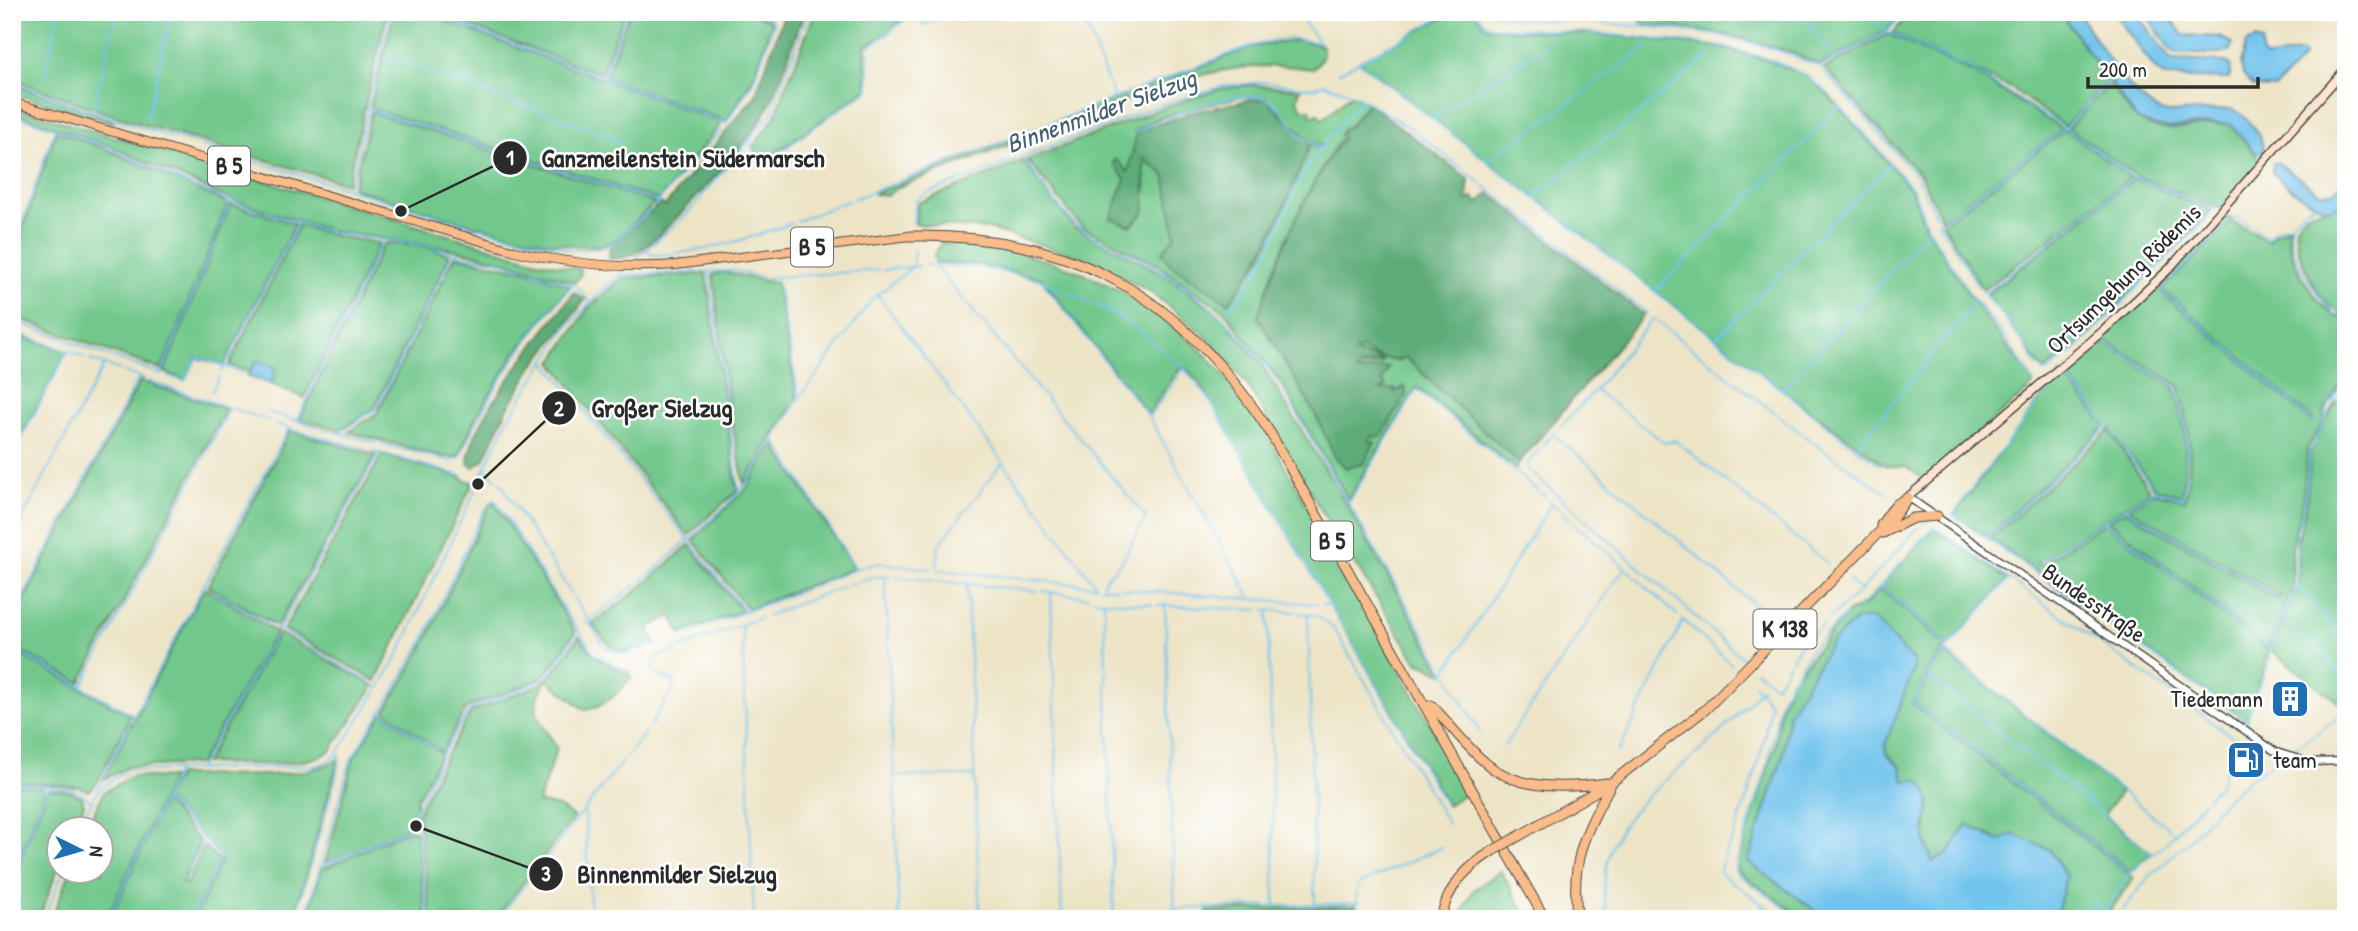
<svg xmlns="http://www.w3.org/2000/svg" width="2358" height="931" viewBox="0 0 2358 931" font-family="'Patrick Hand',sans-serif">
	<style>
		.green { fill: #72c88c; stroke: #4e7a5c; stroke-width: 2; fill-rule: evenodd }
		.forest { fill: #5dac78; stroke: #446c52; stroke-width: 2 }
		.water { fill: #70c3ec; stroke: #4e778c; stroke-width: 2 }
		.lines { fill: none; stroke-linecap: round; stroke-linejoin: round }
		.stream { stroke: #70c3ec; stroke-width: 2 }
		.tertiary-casing { stroke: #484742; stroke-width: 9 }
		.secondary-casing { stroke: #484742; stroke-width: 10 }
		.primary-casing { stroke: #484742; stroke-width: 10 }
		.trunk-casing { stroke: #484742; stroke-width: 11 }
		.tertiary { stroke: #fff; stroke-width: 6 }
		.secondary { stroke: #fde4d0; stroke-width: 7 }
		.primary { stroke: #f9bc8a; stroke-width: 8 }
		.trunk { stroke: #f9bc8a; stroke-width: 9 }
		.trunk-bridge-casing { stroke: #484742; stroke-width: 11; stroke-linecap: butt }
		.trunk-bridge { stroke: #f9bc8a; stroke-width: 9 }
		.labels { text-anchor: middle; stroke-width: 5; stroke-linejoin: round; paint-order: stroke }
		.shield { fill: #fff; stroke: #6b6b6b; stroke-width: 2 }
		.shield-label { font-size: 23px; font-weight: bold; fill: #2b2b2b }
		.street-label { font-size: 24px; fill: #2b2b2b; stroke: #fff }
		.poi-label { font-size: 24px; fill: #2b2b2b; stroke: #fff; text-anchor: end }
		.water-label { font-size: 26px; font-style: italic; fill: #43606f; stroke: #fff }
		.leader { fill: none; stroke: #2b2b2b; stroke-width: 2.5 }
		.callout-dot { fill: #2b2b2b; stroke: #fff; stroke-width: 2.5 }
		.mark-label { font-size: 21px; text-anchor: middle; font-weight: bold; fill: #fff }
		.callout-label { font-size: 26px; text-anchor: middle; font-weight: bold; fill: #2b2b2b; stroke: #fff; stroke-width: 5; stroke-linejoin: round; paint-order: stroke }
	</style>
	<rect width="100%" height="100%" fill="#fff"/>
	<filter id="ink" filterUnits="userSpaceOnUse"><feTurbulence type="fractalNoise" baseFrequency=".0143" numOctaves="2"/><feDisplacementMap in="SourceGraphic" scale="14" xChannelSelector="R" yChannelSelector="G"/><feConvolveMatrix kernelMatrix="1 2 1 2 8 2 1 2 1" color-interpolation-filters="sRGB"/></filter>
	<filter id="wash" filterUnits="userSpaceOnUse"><feTurbulence type="fractalNoise" baseFrequency=".00686" numOctaves="4" result="noise"/><feDisplacementMap in="SourceGraphic" scale="28" xChannelSelector="R" yChannelSelector="G"/><feGaussianBlur stdDeviation="1.57" result="paint"/><feColorMatrix in="noise" values="0 0 0 0 0 0 0 0 0 0 0 0 0 0 0 0 0 1.4 0 .05"/><feComposite in="paint" operator="in"/></filter>
	<g filter="url(#wash)">
		<rect width="100%" height="100%" fill="#ede4c6"/>
		<path class="green" d="M12,12H387L347,184L118,117L12,79Z
			M394,12H420L722,123L659,200L373,109L371,106Z
			M431,12H625L601,74Z
			M630,12H747L772,21L754,76L726,121L605,77Z
			M815,12H911L887,34L865,46L867,89L759,164L754,145L774,118Z
			M1454,12H1474L1485,26L1494,29L1594,34L1712,46L1767,60L1806,75L1830,97L1911,189L1927,229L1975,304L2030,376L2033,386L1924,479L1906,467L1886,466L1784,391L1359,61Z
			M1637,12H1903L1885,32L1820,65C1764,38 1706,30 1644,24Z
			M1911,12H2060L2108,80L2065,126L2011,88L1893,33Z
			M1888,34L1974,73L2062,129L1942,220L1921,176L1825,68Z
			M1301,40L1323,46L1322,58L1313,69C1224,55 1154,90 1073,121C1015,143 957,165 899,187L887,195L873,194L1251,47Z
			M2110,83C2118,93 2126,110 2136,118C2166,142 2200,118 2232,125L2262,162L2221,209L2137,176L2068,128Z
			M12,84L104,116L115,123L12,93Z
			M1251,85L1300,89L1297,100L1302,109H1310L1311,116L1318,114L1322,120L1351,94L1368,103C1318,159 1280,246 1258,317L1314,412L1363,464L1370,451V436L1375,435L1395,392L1378,391L1384,375L1368,371L1357,372L1356,368L1381,364L1383,360L1353,352L1362,347L1374,355L1398,362L1406,358L1519,463L1516,469L1417,387L1348,499L1281,382L1224,311L1156,264L1082,227L1027,160L1168,106L1220,89ZM1240,97L1266,98L1308,139L1322,146L1310,145L1271,239L1253,271L1176,235L1165,175L1144,159L1146,190L1111,218L1131,165L1137,136L1134,131L1161,117Z
			M12,107L537,261L580,269L581,274L575,282L496,259L442,247L335,232L232,200L110,146L12,112Z
			M371,112L655,203C642,214 627,233 611,242C573,262 399,202 353,188Z
			M2065,130L2131,177L1983,290L1943,224Z
			M56,131L101,147L228,203L161,370L12,316V261Z
			M1023,161L1074,227L1167,276L1222,317L1260,362L1347,505L1443,673L1417,662L1313,497L1247,384L1204,334L1148,290L1078,256L989,229L915,224L918,203Z
			M2134,179L2212,210L2078,345L2044,371L1987,294Z
			M2346,200V313C2342,312 2338,312 2335,310C2318,300 2285,238 2299,221C2315,202 2331,215 2346,200Z
			M231,204L295,224L224,365L196,358L185,380L164,372Z
			M2225,217L2233,219L2159,290L2312,422L2314,420L2162,289L2233,222L2268,241L2273,234L2289,227C2285,258 2312,298 2336,317H2346V375L2325,410L2322,425L2308,447L2302,505L2292,544L2293,586L2269,647L2108,521L2125,511L2278,599L2281,596L2129,509L2154,492L2185,500C2193,456 2190,429 2179,386L2103,339Z
			M299,225L335,236L379,243L304,398L271,384L276,368L257,361L252,373L229,365Z
			M387,243L428,247L450,255L373,410L340,430L300,419L383,245Z
			M941,243C1056,248 1164,296 1235,389C1271,435 1298,492 1327,543C1375,626 1422,709 1468,792L1447,805L1200,383L1185,368H1180L1148,414L1041,278L981,265L936,263L934,256Z
			M455,256L525,271L570,285L516,352L477,415L458,457H444L349,432L377,413Z
			M724,272L776,283L797,397L744,484L730,412L713,275Z
			M706,274L737,491L688,535L552,362L588,309L622,278Z
			M12,333L67,352L12,454Z
			M2104,343L2175,388C2187,433 2188,451 2182,496L2155,488L2066,372Z
			M2063,374L2106,426L1988,537L1954,515L2052,383Z
			M140,381L226,409L80,683L12,646V622Z
			M2336,401L2346,406V704L2343,706L2272,651L2298,583L2297,543L2306,507L2311,450Z
			M2109,430L2150,491L2037,563L2040,565L2105,523L2268,650C2266,675 2250,696 2247,721L1991,539Z
			M290,431L376,455L277,626L208,586Z
			M774,444L854,568L748,609L693,540L746,489Z
			M382,455L455,475L473,483L376,681L284,629Z
			M494,502L575,631L553,665L538,680L466,708L442,752L385,711L424,645L489,506Z
			M1934,528L2007,580L1949,645L1881,586Z
			M689,545L742,611L681,634L672,616L648,627L656,644C619,657 615,654 592,624L639,589Z
			M207,589L276,632L199,764L129,767L102,780L203,590Z
			M1880,589L1947,646L1924,672L1927,678L1912,703L2134,878L2104,919H2056L2066,876L2050,850L2014,835L1999,841L1967,824L1947,855L1932,862L1925,839L1930,802L1904,781L1901,767L1886,753L1885,745L1789,713L1783,756L1748,862L1827,919H1805L1737,871V863L1775,746L1781,705L1791,681L1848,612L1865,605Z
			M279,633L374,686L331,750C306,770 238,763 205,763Z
			M579,636L595,657L632,676C618,695 607,704 585,710L547,680C526,710 540,720 557,748L538,802L559,807L574,817L495,919H431L418,813L443,761L471,712L539,685L555,671Z
			M12,650L131,716L96,784L89,791L80,787L12,781Z
			M1945,653L2121,791L2104,815L2152,853L2131,871L1914,702L1930,677L1927,673Z
			M382,713L441,753L416,801L415,824L325,864L354,757Z
			M339,758L293,919H195L222,858L165,798L178,775C222,774 304,782 339,758Z
			M132,776L172,778L106,919H51L70,872H102V830L86,829L104,792Z
			M12,785L42,787L45,791L12,873Z
			M48,789L70,791L82,797L84,805L73,829L60,830L59,865L39,919H12V882Z
			M164,801L200,842L182,883L187,884L204,846L219,860L192,919H110Z
			M410,829L416,832L426,919H307L322,869Z
			M1501,871L1528,919H1458L1474,890Z
			M1355,906L1356,919H1209L1208,911Z"/>
		<path class="forest" d="M785,12H805C791,44 784,77 768,108C753,138 667,233 639,251C629,258 621,258 609,259L610,247L661,203L665,206L755,96Z
			M1249,100H1267L1310,145C1287,202 1266,254 1229,303L1170,264L1162,253L1175,235L1165,175L1144,159L1145,211L1131,226L1111,218L1125,179L1113,163L1116,159L1128,172L1137,132L1189,113Z
			M1368,103L1469,179L1467,200L1473,197L1478,203L1489,193L1644,315L1519,463L1406,358C1395,363 1371,357 1362,348L1354,352L1384,361L1360,366L1357,372L1389,367L1382,380L1386,386L1380,390L1395,389V392L1405,387L1406,395L1381,436L1370,437L1369,442H1375L1363,464L1346,468L1336,459L1314,412L1258,317C1276,260 1306,187 1343,139L1340,135L1345,128L1350,127Z
			M574,292L585,300L532,368L506,411L484,460L473,467L468,464C467,423 548,327 574,292Z"/>
		<path class="water" d="M2060,12H2078C2095,39 2137,110 2168,113L2233,109C2246,117 2265,136 2263,153L2254,152L2232,125C2196,117 2174,138 2137,119Z
			M2113,12H2135L2171,60L2226,62L2231,65L2230,77L2226,79L2165,77L2155,69Z
			M2144,12H2166L2183,35L2220,37L2233,43L2231,50L2222,54H2177L2171,51Z
			M2256,39L2262,42L2261,53L2266,58C2280,59 2291,50 2303,53L2304,57L2275,88L2254,87L2243,75L2241,64L2246,43Z
			M2273,163H2278L2320,193L2332,192L2346,181V200L2330,209C2307,203 2289,189 2272,172Z
			M257,361L276,368L271,384L247,376Z
			M1873,618L1913,661L1914,668L1885,745L1886,753L1901,767L1904,781L1919,780C1938,799 1923,817 1925,840C1926,847 1930,855 1932,862L1947,855L1967,824L1999,841L2014,834L2050,850L2066,876L2056,919H1827L1748,862L1783,756L1789,713L1832,642L1856,620Z"/>
		<g class="lines">
			<path class="stream" d="M352,12L380,19
				M424,12L727,123
				M915,12L923,25L952,12
				M1081,12L1114,98
				M1296,12L1319,42
				M1308,12L1311,16
				M1492,12C1507,21 1565,20 1586,22C1668,28 1745,32 1820,67L1887,32L1905,12
				M1635,12L1642,26
				M1800,12L1835,58
				M1870,12L1887,32L1970,69L2065,128L1940,223
				M1477,14L1486,25L1495,27L1575,32
				M1581,32L1705,44
				M1712,45C1757,54 1796,63 1830,95
				M389,57L623,141
				M1358,61L1782,390
				M1821,68L1916,175
				M1338,73L1451,12
				M603,77L627,12
				M44,78L59,12
				M2108,81L2065,128L2133,177L2216,208
				M12,82L119,121L476,227L573,250L603,248L611,245L651,210
				M1324,84L1348,92
				M1362,99L1409,127L1647,313
				M1837,103L1885,156
				M94,109L116,12
				M368,109L659,202
				M12,114L109,147L195,188L264,212L333,233L430,246L468,257L496,260L574,285
				M828,117L869,90L868,48L915,12
				M1432,117L1550,44
				M147,119L171,12
				M725,125L753,82L774,25L770,18L753,12
				M1136,132C1163,118 1235,88 1266,99C1281,105 1291,127 1303,138C1309,143 1316,144 1322,149
				M750,141L760,166L825,120
				M1023,158C1040,180 1056,207 1077,225C1093,240 1127,251 1147,262C1204,295 1241,331 1280,384L1480,732
				M1887,159L1913,189L1926,223
				M1488,161L1646,47
				M1918,178L1936,216
				M350,188L390,12
				M1533,198L1711,54
				M853,199L1250,46L1289,38L1320,43
				M2314,204C2306,210 2294,216 2291,227C2284,252 2319,297 2335,315H2346
				M654,206L721,130
				M797,221L848,201
				M1938,221L1979,288
				M913,222L916,200L928,193L1160,105L1223,86L1263,82L1313,88L1325,83
				M2292,224L2276,229L2268,238L2236,217L2160,289L2313,421
				M1927,227L1971,295
				M1929,230L1782,390L1856,448L1975,301
				M646,249L653,255C702,253 747,240 792,223
				M12,252L55,128
				M631,263L685,216L771,114L809,12
				M926,265L974,266
				M934,265L1146,517L1122,561L1103,582V587
				M981,267L1041,280L1149,417L1251,598
				M883,270L919,266
				M703,272L737,271L761,277
				M709,272L739,492
				M619,275L698,272
				M765,278L878,270
				M777,280L799,399
				M1041,280L1059,289
				M577,287L589,301
				M1655,291L1840,106
				M1982,291L2017,333L2038,367
				M1066,292C1112,308 1148,335 1183,367
				M1985,293L2133,178
				M877,294L1096,586
				M1973,298L2005,337L2034,383
				M1229,310C1269,264 1274,233 1299,182C1314,152 1340,125 1362,99L1353,94
				M12,320L62,338
				M13,332L57,347
				M1716,338L1891,163
				M65,340L163,375
				M2107,344L2176,387C2189,432 2189,451 2183,498L2154,490
				M61,349L84,357
				M90,360L120,370
				M544,360L746,612
				M222,371L298,222
				M2042,371L2047,372L2079,346L2211,214L2212,207
				M124,372L144,379
				M161,374L230,203
				M168,376L185,381L194,360L201,358L244,373
				M2068,377L2109,428
				M148,381L270,421
				M1596,391L1665,443L1675,440L1828,564
				M212,392L219,377
				M2335,399L2341,405L2346,404
				M2341,405L2346,430
				M268,412L317,427
				M1149,417L1184,368L1210,400L1333,610
				M297,420L382,241
				M276,424L293,430
				M1560,427L1595,390L1653,318L1811,441L1886,493
				M322,429L377,443
				M297,431L366,449
				M340,433L377,408L452,254
				M1553,434L1773,620
				M775,440L856,569
				M381,444L451,461L460,457C487,394 527,336 573,284
				M1543,446L1556,430
				M1856,448L1881,465
				M1539,450L1527,464L1528,469L1748,663
				M373,451L463,476
				M12,456L68,351
				M485,468L496,479
				M471,480L477,484
				M500,482L605,647L624,654L659,644
				M1548,500L1619,562
				M1962,501L2062,372
				M1349,502L1417,389L1544,496
				M488,503L494,500L497,502L548,584
				M727,505L749,480L799,399L873,298L912,267L914,250
				M2124,508L2278,597
				M1953,515L2229,709
				M1953,515L1958,507
				M2104,521L2270,649
				M1923,523H1927
				M1934,527L1940,531
				M1945,534L2236,739
				M12,537L104,365
				M1989,538L2108,426
				M1911,551L1934,527
				M2039,562L2154,490L2113,433
				M1621,564L1677,615
				M865,566L881,563L930,569
				M937,566L939,545L1002,463
				M938,570L1096,586
				M885,575L894,780
				M896,577L1037,591
				M1849,580L1861,590
				M967,583L980,919
				M848,585L872,577L890,576
				M2298,585L2346,642
				M1880,586L1948,645
				M811,587L861,567
				M1101,587L1117,589
				M550,588L595,655L631,673
				M1122,589L1317,604
				M1043,591L1088,597
				M213,592L272,625
				M1051,592L1062,919
				M1094,598L1104,601L1114,919
				M1105,601L1152,604
				M1322,604L1328,605
				M1157,605L1258,610
				M1165,605L1175,919
				M1858,607L1870,598L1902,561
				M1264,610L1295,612
				M1268,611L1275,905
				M1299,613L1313,615
				M1335,613L1445,804
				M1308,614L1315,904
				M1315,615L1334,628L1448,824
				M767,616L844,586
				M12,618L139,377
				M1830,618L1861,590L1919,527
				M1682,619L1732,665
				M2283,620L2319,651L2346,679
				M585,623L643,580L725,507
				M742,625L754,919
				M276,627L378,687
				M277,632L379,453
				M682,635L806,589
				M12,648L134,715
				M1945,651L2176,834
				M1792,659L1800,645L1825,623
				M654,661L657,657L760,618
				M1446,671L1552,503
				M1756,671L1776,686L1789,663
				M1929,677L1913,702L2131,873
				M541,680L553,669L579,629
				M1754,684L1770,704C1765,747 1751,787 1737,827C1732,844 1721,856 1720,873L1783,919
				M1939,685L1925,673L2008,580
				M82,686L230,408
				M1943,688L2118,825
				M2232,711L2248,722
				M382,712L436,749
				M133,717L289,428
				M378,717L422,643L485,508
				M2247,724L2251,704L2269,662L2270,649L2297,585L2296,533L2304,507L2310,450L2324,424L2329,405L2346,379
				M650,727L676,683L653,673V665
				M1504,746L1625,567
				M1618,752L1683,621
				M338,753L339,765
				M2287,754L2346,712
				M626,757L645,733
				M440,758L469,710L538,682
				M198,770L274,638
				M1766,771L1781,698L1812,648L1846,615
				M895,776H973
				M1764,777L1735,869L1737,874L1801,919
				M12,783L74,789L90,800
				M894,784L899,919
				M97,789L131,721
				M2207,798L2220,784L2238,736
				M164,799L221,856L193,919
				M585,812L591,919
				M2123,829L2153,854
				M79,830C90,800 100,780 133,771L313,766L324,763L338,753L397,658L507,421L566,328L624,269
				M2166,843L2203,802
				M2145,860L2164,845
				M321,866L409,828
				M12,877L48,786
				M184,882L202,842
				M1357,889L1359,884L1442,847
				M1357,893V902
				M1206,908L1207,919
				M1171,909L1357,903L1358,919
				M44,919L63,872
				M108,919L177,771
				M295,919L338,770
				M305,919L351,759L376,720
				M428,919L415,812L439,761
				M498,919L622,762
				M1142,919L1165,910
				M1607,919C1591,832 1644,799 1702,749C1723,730 1744,709 1762,688
				M1753,919L1762,905
				M2081,919L2089,905L2095,904L2103,910L2108,907L2126,878L2142,862
				M2116,919L2148,878L2190,840L2222,803L2249,779L2283,757"/>
		</g>
	</g>
	<g filter="url(#ink)">
		<g class="lines">
			<defs>
				<path id="tertiary" d="M1908,497L2276,752L2309,762L2346,761"/>
				<path id="secondary" d="M1908,497L2104,330L2169,269L2346,68"/>
				<path id="primary" d="M12,102L515,251C569,264 620,269 675,265L910,236"/>
				<path id="trunk" d="M910,236C1075,233 1183,297 1271,434L1545,919
					M1881,525L1895,505L1907,498
					M1883,533L1913,518L1937,516
					M1431,705C1450,724 1466,747 1487,764C1519,791 1568,788 1607,783
					M1519,836L1612,782L1706,709L1894,517L1908,497
					M1441,919C1447,886 1467,867 1494,850
					M1578,919C1569,862 1585,833 1611,784"/>
			</defs>
			<use href="#tertiary" class="tertiary-casing"/>
			<use href="#secondary" class="secondary-casing"/>
			<use href="#primary" class="primary-casing"/>
			<use href="#trunk" class="trunk-casing"/>
			<use href="#tertiary" class="tertiary"/>
			<use href="#secondary" class="secondary"/>
			<use href="#primary" class="primary"/>
			<use href="#trunk" class="trunk"/>
			<defs>
				<path id="trunk-bridge" d="M1494,850L1519,836"/>
			</defs>
			<use href="#trunk-bridge" class="trunk-bridge-casing"/>
			<use href="#trunk-bridge" class="trunk-bridge"/>
		</g>
	</g>
	<defs>
		<symbol id="building-square" viewBox="-11 -11 22 22"><rect x="-9" y="-9" width="18" height="18" rx="4" fill="#1f6fb2" stroke="#fff"/><path d="M-4-6H4V6H1V3H-1V6H-4ZM-2.5-4.3h1.7v1.8h-1.7ZM.8-4.3h1.7v1.8H.8ZM-2.5-1h1.7V.8h-1.7ZM.8-1h1.7V.8H.8Z" fill="#fff"/></symbol>
		<symbol id="fuel-square" viewBox="-11 -11 22 22"><rect x="-9" y="-9" width="18" height="18" rx="4" fill="#1f6fb2" stroke="#fff"/><path d="M-5.5-6h7V0h2V4h1.3V-2.5L3-4.5l.8-.8L6-3V5H2.5V1h-1V6h-7ZM-4.2-4.7v3.2H.2V-4.7Z" fill="#fff"/></symbol>
	</defs>
	<g fill-rule="evenodd">
		<use href="#building-square" x="2268" y="677" width="44" height="44"/>
		<use href="#fuel-square" x="2224" y="738" width="44" height="44"/>
	</g>
	<g class="labels">
		<g class="shield">
			<rect x="208" y="146.5" width="42" height="39" rx="5"/>
			<rect x="791" y="227.5" width="42" height="39" rx="5"/>
			<rect x="1311" y="521.5" width="42" height="39" rx="5"/>
			<rect x="1753.5" y="609.5" width="63" height="39" rx="5"/>
		</g>
		<g class="shield-label">
			<text x="229" y="174">B 5</text>
			<text x="812" y="255">B 5</text>
			<text x="1332" y="549">B 5</text>
			<text x="1785" y="637">K 138</text>
		</g>
		<g class="street-label">
			<text transform="translate(2124 279) rotate(-44)" y="8">Ortsumgehung Rödemis</text>
			<text transform="translate(2094 603) rotate(35)" y="8">Bundesstraße</text>
		</g>
		<g class="poi-label">
			<text x="2263" y="707">Tiedemann</text>
			<text x="2273" y="768" text-anchor="start">team</text>
		</g>
		<g class="water-label">
			<text transform="translate(1101 111) rotate(-20)" y="9">Binnenmilder Sielzug</text>
		</g>
	</g>
	<path class="leader" d="M401 211L510 158M478 484L559 408M416 826L546 874"/>
	<g class="callout-dot">
		<circle cx="401" cy="211" r="7"/>
		<circle cx="478" cy="484" r="7"/>
		<circle cx="416" cy="826" r="7"/>
		<circle cx="510" cy="158" r="18"/>
		<circle cx="559" cy="408" r="18"/>
		<circle cx="546" cy="874" r="18"/>
	</g>
	<g class="mark-label">
		<text x="510" y="165">1</text>
		<text x="559" y="416">2</text>
		<text x="546" y="881">3</text>
	</g>
	<g class="callout-label">
		<text x="683" y="167">Ganzmeilenstein Südermarsch</text>
		<text x="662" y="417">Großer Sielzug</text>
		<text x="677" y="883">Binnenmilder Sielzug</text>
	</g>
	<rect width="2358" height="931" fill="none" stroke="#fff" stroke-width="42"/>
	<g transform="translate(80 850) rotate(95)"><circle r="33" fill="#ffffff" stroke="#aaaaaa" stroke-width="2"/>
	<path d="M0-5L12 26L0 18L-12 26Z" fill="#1f6fb2"/>
	<text y="-10" font-size="19" font-weight="bold" text-anchor="middle" fill="#2b2b2b">N</text>
	</g>
	<path d="M2088 77v10h170v-10" fill="none" stroke="#2b2b2b" stroke-width="3.5"/>
	<text x="2099" y="77" font-size="21" fill="#2b2b2b" stroke="#ffffff" stroke-width="5" paint-order="stroke">200 m</text>
</svg>
